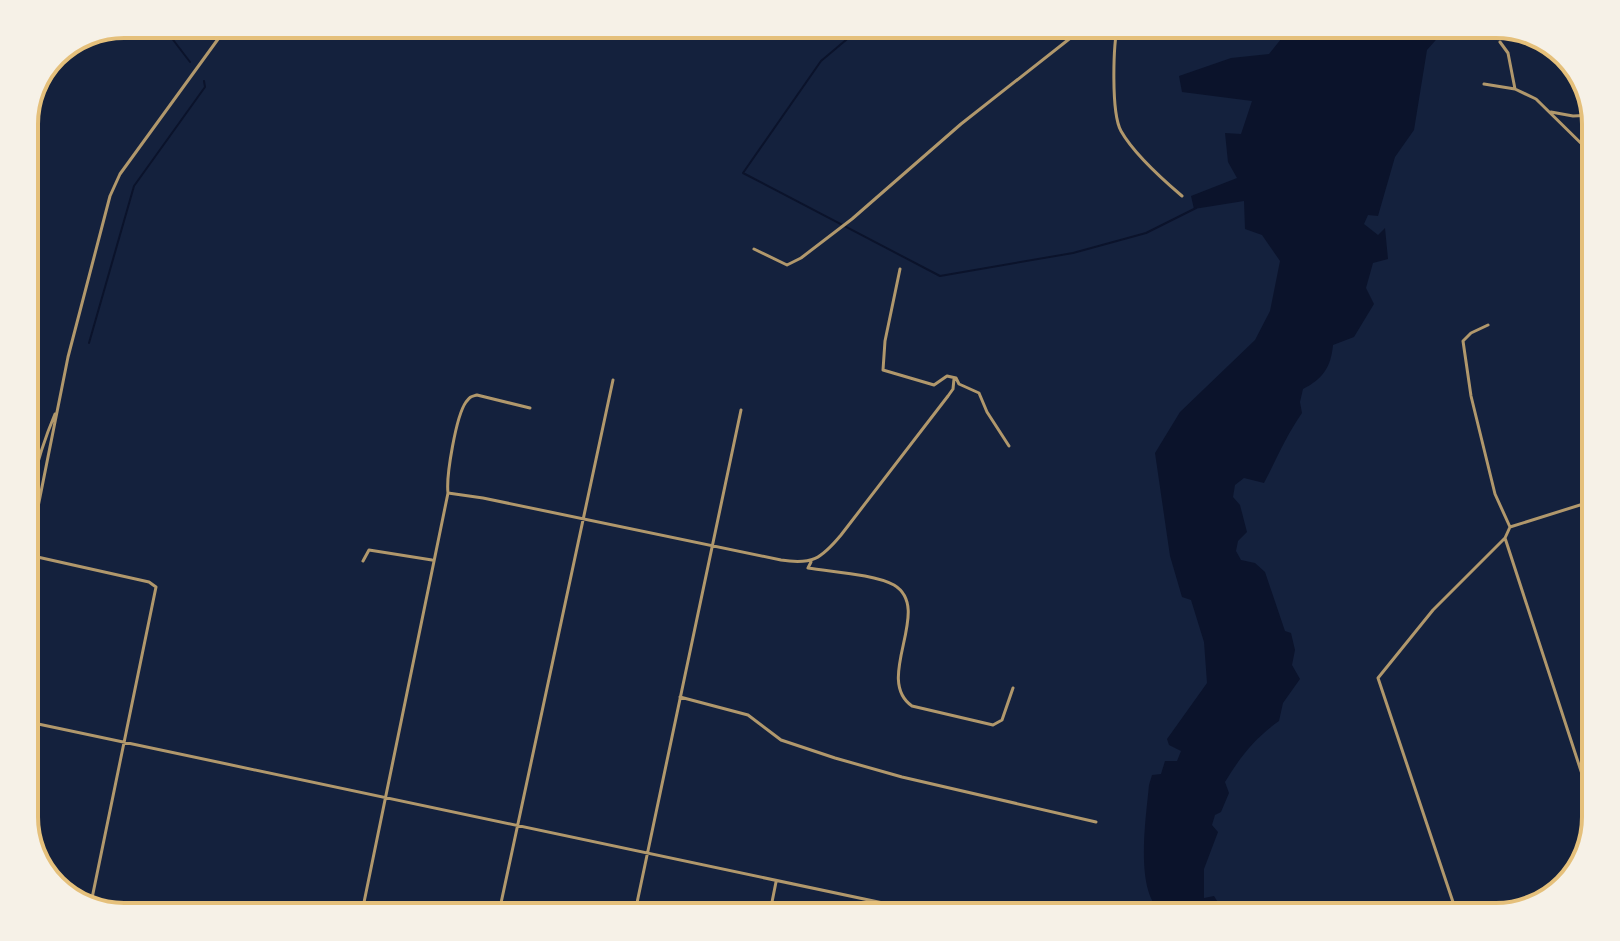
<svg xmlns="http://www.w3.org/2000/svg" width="1620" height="941" viewBox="0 0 1620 941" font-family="'Nunito Sans',sans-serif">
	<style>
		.water { fill: #0b132b }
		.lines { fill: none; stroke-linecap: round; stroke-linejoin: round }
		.stream { stroke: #0b132b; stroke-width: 2 }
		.minor { stroke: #b1986c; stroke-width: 3 }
		.rim { fill: none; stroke: #e5c07b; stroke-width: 4 }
	</style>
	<rect width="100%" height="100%" fill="#14213d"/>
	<path class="water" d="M1293,24H1450L1427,50L1414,130L1395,157L1378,216L1368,215L1364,224L1378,235L1385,228L1388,259L1373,263L1366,288L1374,304L1354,337L1333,345C1331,367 1323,379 1303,389L1300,402L1302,413C1286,436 1277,458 1264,483L1244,478L1235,485L1233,497L1240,505L1247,532L1238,541L1236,551L1241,560L1255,563L1265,572L1285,631L1291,633L1295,650L1292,665L1300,679L1283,703L1279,721C1255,738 1240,757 1225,782L1229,793L1221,812L1215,815L1212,825L1218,832L1204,869V898L1214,896L1227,917H1159V910C1135,887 1146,818 1149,785L1152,775L1161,774L1165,761H1177L1181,751L1169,745L1167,739L1207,683L1204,642L1191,600L1182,597L1170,556L1155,453L1180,412L1255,340L1270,311L1280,261L1262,235L1245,229L1244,201L1194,209L1191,196L1237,178L1228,162L1225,133L1241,134L1252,101L1182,92L1179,76L1231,58L1269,54Z"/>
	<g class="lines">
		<path class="stream" d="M161,24L190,62
			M865,24L821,61L743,173L940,276L1073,253L1146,233L1196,208
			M89,343L134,186L205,87L204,81"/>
		<path class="minor" d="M1118,24C1113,45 1111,113 1121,131C1134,154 1162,179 1182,196
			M1500,42L1508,53L1515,89
			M1484,84L1515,89L1536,99L1596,158
			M1551,112L1573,116L1595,115
			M754,249L787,265L801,258L852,219L961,124L1073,36L1084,32L1162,37L1208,24
			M900,269L885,341L883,370L934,385L947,376L956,378L959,384L979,393L987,412L1009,446
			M1488,325L1471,333L1463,341L1471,396L1495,494L1510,527L1505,538L1596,817
			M448,493C446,476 456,416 466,402C471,396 470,397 477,395L530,408
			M1510,527L1596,500
			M24,554L149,582L156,587L90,908
			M363,561L369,550L432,560
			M811,562L808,568C832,572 874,574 894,585C934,609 873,679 912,706L993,725L1002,720L1013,688
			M26,563C19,520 38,454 55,414
			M24,577L68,357L110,196L120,174L229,24
			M680,697L748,715L781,740L835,758L902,777L1096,822
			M24,721L949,917
			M361,917L448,493L483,498L781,560C812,565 821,559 841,535L948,396L953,389L954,379
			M498,917L613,380
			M634,917L741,410
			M769,917L776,882
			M1458,917L1378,678L1433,610L1505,538"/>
	</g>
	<path d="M0 0H1620V941H0ZM124 38H1496A86 86 0 0 1 1582 124V817A86 86 0 0 1 1496 903H124A86 86 0 0 1 38 817V124A86 86 0 0 1 124 38Z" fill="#f6f1e7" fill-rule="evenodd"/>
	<path class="rim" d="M124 38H1496A86 86 0 0 1 1582 124V817A86 86 0 0 1 1496 903H124A86 86 0 0 1 38 817V124A86 86 0 0 1 124 38Z"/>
</svg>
